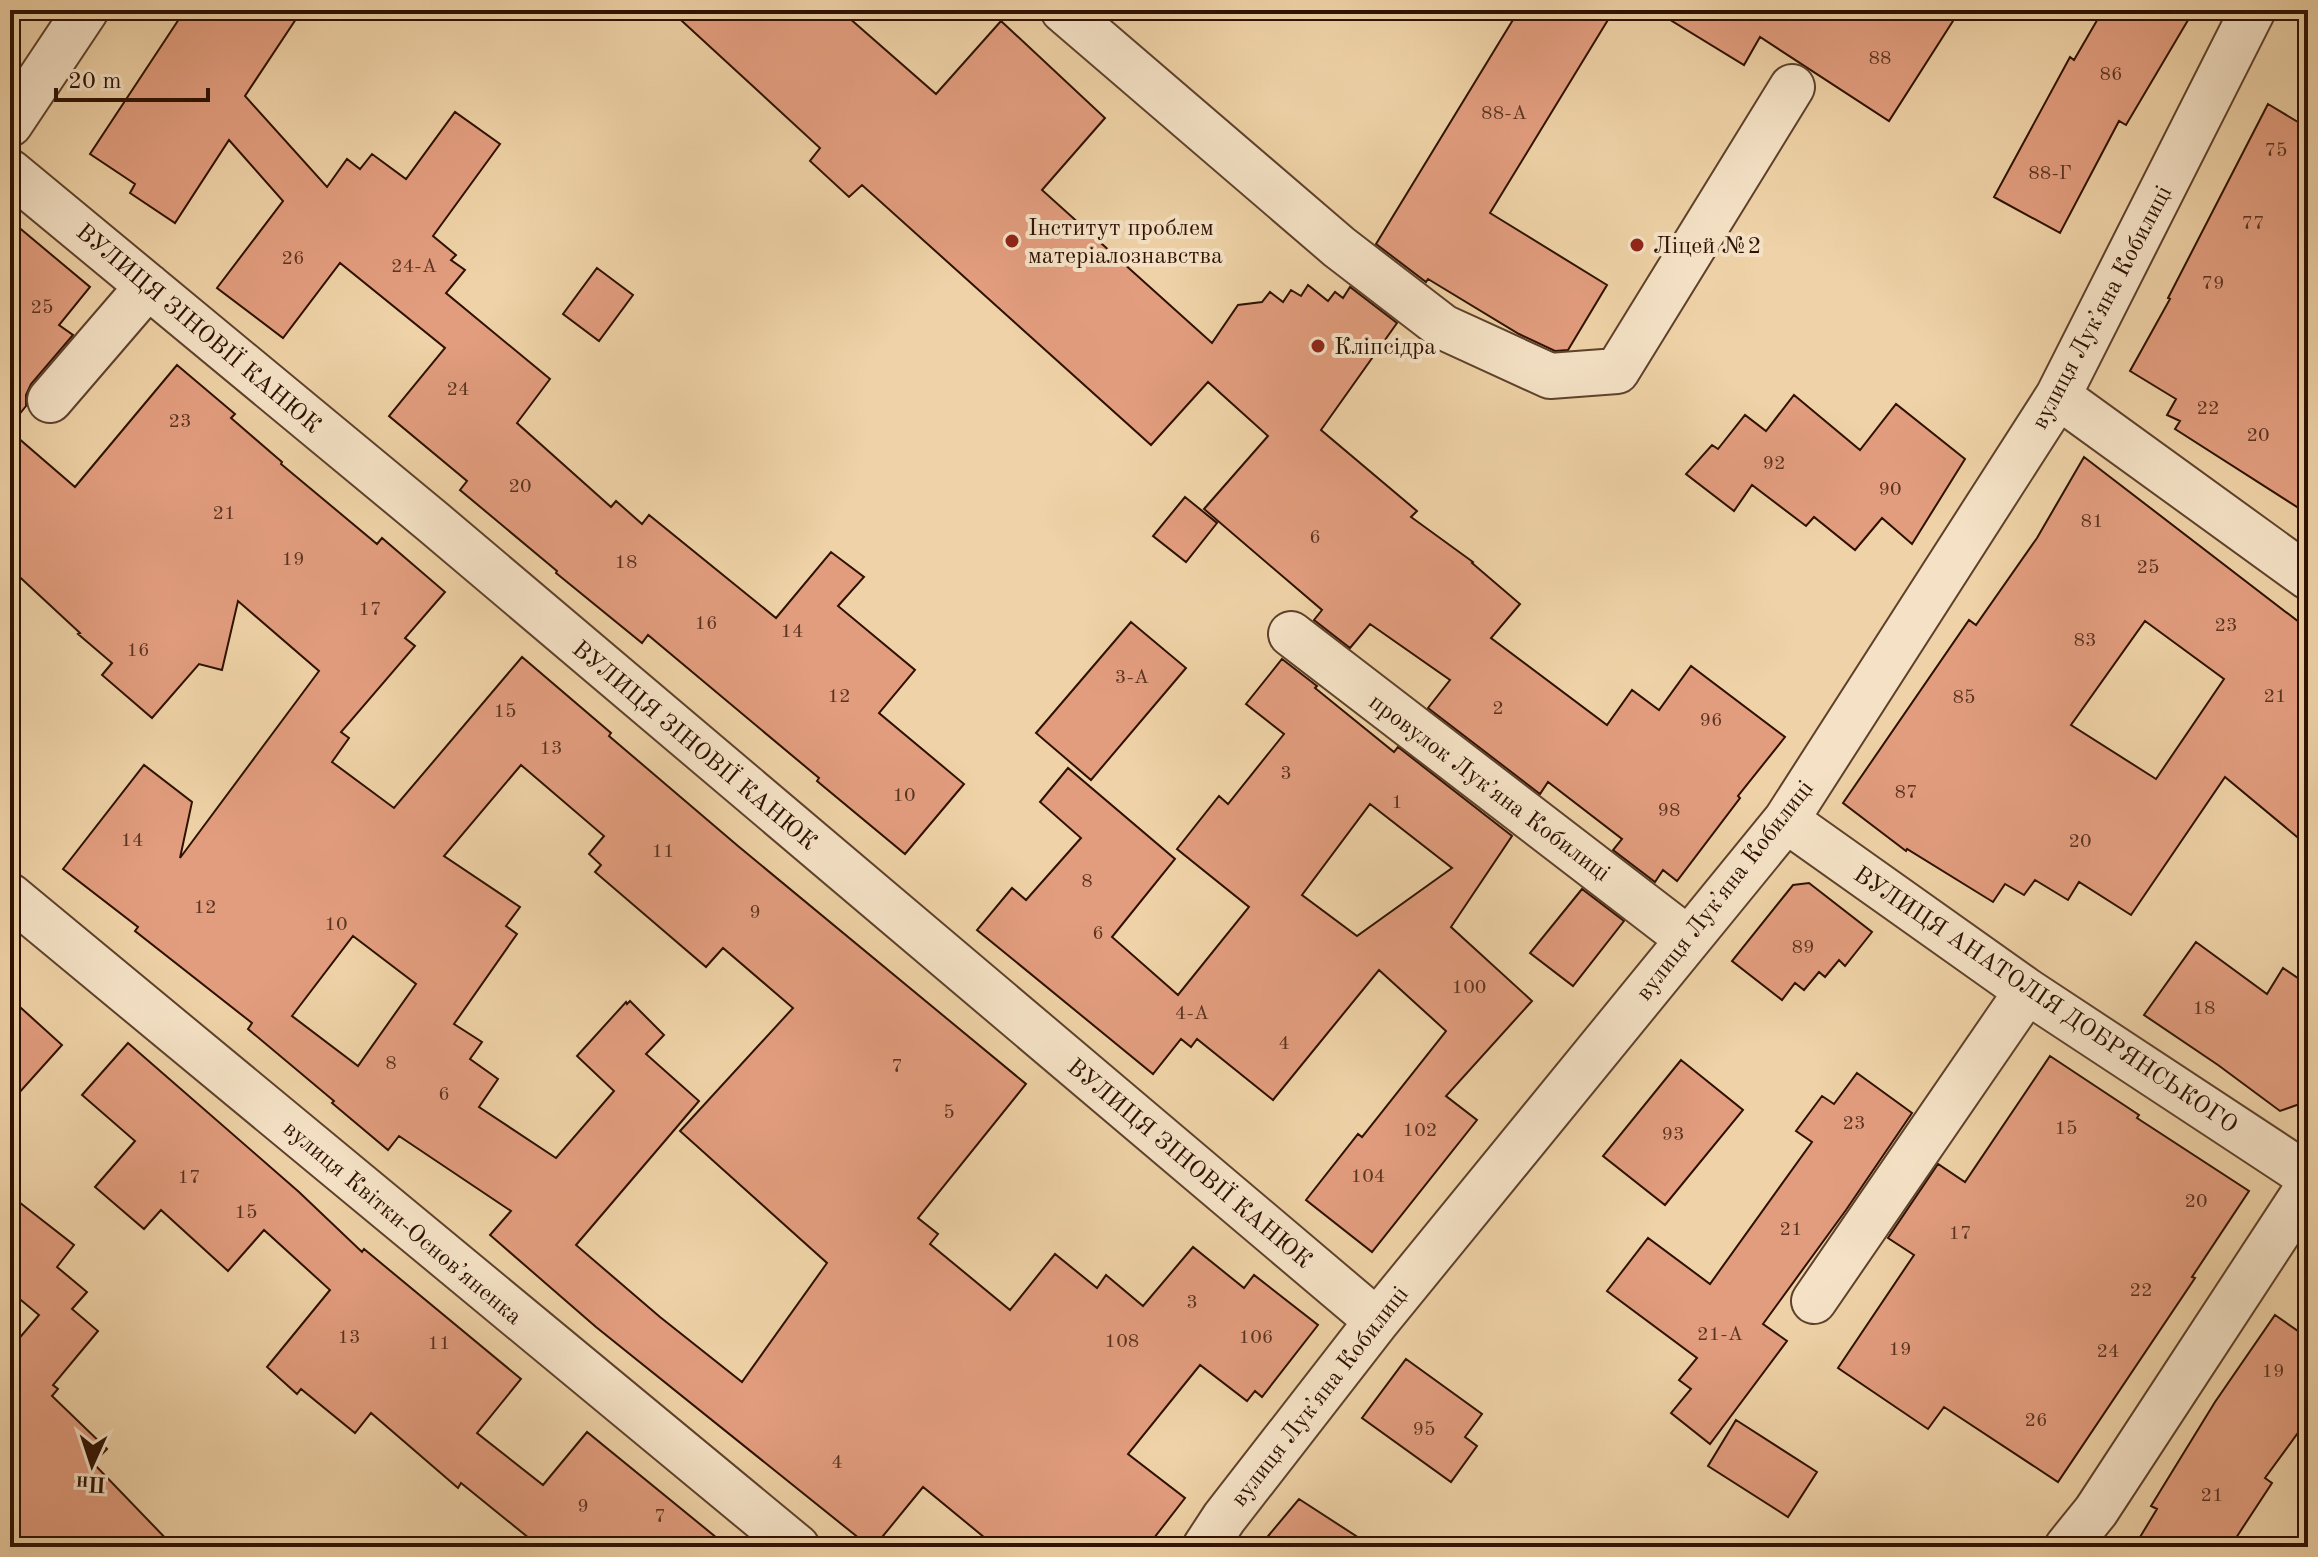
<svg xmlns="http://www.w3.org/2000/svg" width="2318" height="1557" viewBox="0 0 2318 1557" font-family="'Old Standard TT',serif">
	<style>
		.building { fill: #e29d7e; stroke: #2e1102; stroke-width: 2; fill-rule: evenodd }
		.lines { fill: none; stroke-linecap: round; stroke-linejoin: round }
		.minor-casing { stroke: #5e412b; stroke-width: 48 }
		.minor { stroke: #f5e2c6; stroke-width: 44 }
		.poi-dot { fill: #8f2418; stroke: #f5e2c6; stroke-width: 3 }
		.labels { text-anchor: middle; stroke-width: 8; stroke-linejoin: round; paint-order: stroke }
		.number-label { font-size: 20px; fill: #5b3421 }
		.poi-label { font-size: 24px; fill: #2e1102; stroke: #f5e2c6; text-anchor: start }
		.street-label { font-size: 24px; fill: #2e1102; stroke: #f5e2c6 }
	</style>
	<rect width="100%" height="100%" fill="#efd2a7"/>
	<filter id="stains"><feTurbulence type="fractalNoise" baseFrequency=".0025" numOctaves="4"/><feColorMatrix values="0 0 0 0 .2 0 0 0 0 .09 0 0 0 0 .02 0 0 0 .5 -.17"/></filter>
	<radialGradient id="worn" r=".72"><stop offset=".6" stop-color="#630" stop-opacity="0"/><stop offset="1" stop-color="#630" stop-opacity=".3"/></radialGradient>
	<path class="building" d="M185,10H302L245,96L327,187L347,159L360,169L372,154L406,179L455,112L500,144L433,236L456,255L451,260L465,270L446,293L550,379L517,423L611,507L616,501L642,524L649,515L776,618L831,552L864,577L838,606L915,670L879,713L964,784L905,854L817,781L819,778L648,635L642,643L556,573L557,571L460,490L467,481L389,416L445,348L340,263L283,338L217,288L283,201L229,140L175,223L130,193L135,184L90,154Z
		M670,10H840L936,94L1001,21L1105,118L1042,190L1212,343L1238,305L1262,302L1270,292L1283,302L1291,290L1301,296L1308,285L1328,301L1335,292L1343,298L1350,287L1397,323L1321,430L1417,511L1411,517L1473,562L1472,563L1520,604L1491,638L1607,725L1632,690L1659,710L1691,666L1785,737L1738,796L1740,798L1677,881L1663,870L1655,882L1613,850L1622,839L1548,782L1540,794L1428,708L1450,680L1370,624L1350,648L1314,620L1322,610L1204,509L1268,436L1208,382L1151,445L862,185L849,197L810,161L820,148Z
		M1519,10H1614L1490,213L1607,285L1568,350L1555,351L1519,334L1428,279L1426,282L1376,244Z
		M1654,10H1960L1889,121L1760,37L1744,65Z
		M2103,10H2194L2126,125L2119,121L2060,233L1994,197L2070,57L2074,60Z
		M2268,104L2308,128V514L2175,429L2180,421L2167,415L2176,399L2130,371L2170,299L2168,298Z
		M10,220L90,287L59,325L73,335L31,384L26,395V406L10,426Z
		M597,268L633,295L599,341L563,314Z
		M177,365L235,414L231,418L282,462L281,464L377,544L382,538L445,592L405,638L415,646L341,732L349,738L332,762L394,808L522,657L611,733L609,736L738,846L1026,1084L918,1218L938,1234L930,1244L1010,1310L1055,1254L1097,1288L1106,1275L1143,1306L1193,1247L1244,1288L1254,1275L1318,1325L1262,1397L1255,1391L1247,1401L1200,1365L1128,1454L1185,1498L1147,1547H996L923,1487L874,1547H870L596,1327L490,1235L511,1211L399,1136L388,1150L332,1103L334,1101L248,1029L252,1023L135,931L138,927L63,869L144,765L192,802L180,858L319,671L238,601L222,670L199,664L152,718L102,675L112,663L78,634L80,633L10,568V431L75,487ZM521,765L604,836L589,854L601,865L595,872L706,967L723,948L793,1008L680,1131L827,1263L742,1382L660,1317L576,1245L699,1101L646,1054L664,1035L630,1001L627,1004L626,1002L577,1056L614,1091L556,1158L479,1107L498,1079L470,1059L482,1042L454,1024L517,934L506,926L520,907L444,856ZM353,936L416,984L358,1066L292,1016Z
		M1794,395L1860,450L1896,404L1965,459L1912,544L1882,518L1855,550L1814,517L1806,526L1752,485L1734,511L1686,474L1712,445L1718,449L1745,415L1766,431Z
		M2084,457L2308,629V846L2225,777L2131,915L2079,882L2068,900L2035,880L2024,895L2005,884L1993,902L1907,849L1906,851L1843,803L1969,620L1976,625L2037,538ZM2145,621L2224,679L2156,779L2071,725Z
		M1185,497L1217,523L1186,562L1153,536Z
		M1131,622L1186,668L1091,780L1036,733Z
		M1282,659L1317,686L1315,688L1394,752L1398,747L1512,836L1451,927L1532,1001L1446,1096L1477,1120L1372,1252L1306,1200L1358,1134L1362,1137L1446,1031L1379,970L1273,1100L1197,1039L1191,1047L1181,1039L1153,1074L977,930L1012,888L1026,900L1081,838L1040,802L1068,768L1175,859L1112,937L1178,995L1249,907L1177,849L1219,796L1228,804L1284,734L1246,704ZM1370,804L1452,868L1357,936L1302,895Z
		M1809,883L1872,932L1845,966L1839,960L1825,977L1819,972L1804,990L1795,983L1782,1000L1732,961L1793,885Z
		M1582,889L1624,921L1573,986L1530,953Z
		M2196,942L2267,994L2283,968L2308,985V1101L2280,1111L2218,1065L2144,1015Z
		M10,998L62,1045L10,1103Z
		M128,1043L299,1192L362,1252L364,1249L521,1379L477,1433L543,1485L587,1432L728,1547H540L461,1483L458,1488L371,1413L355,1433L301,1389L297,1394L267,1367L330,1290L264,1230L228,1271L161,1210L144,1229L95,1187L135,1141L82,1095Z
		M2050,1056L2139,1115L2137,1118L2249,1191L2192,1277L2195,1278L2058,1482L1944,1407L1928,1429L1838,1368L1914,1255L1888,1238L1938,1164L1965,1182Z
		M1681,1060L1743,1110L1665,1205L1603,1156Z
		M1857,1073L1912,1113L1846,1210L1763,1324L1787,1341L1710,1444L1671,1413L1691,1389L1679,1380L1697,1358L1607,1291L1648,1238L1710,1284L1812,1142L1796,1131L1822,1096L1834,1104Z
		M10,1195L74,1245L57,1267L87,1292L72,1309L98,1331L53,1385L58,1389L52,1396L107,1449L93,1463L174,1547H10V1349L39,1315L10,1291Z
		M2275,1315L2308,1338V1419L2265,1478L2272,1483L2230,1547H2134L2157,1509L2151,1506L2215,1402Z
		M1406,1359L1482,1414L1465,1437L1477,1446L1451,1482L1362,1418Z
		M1736,1420L1817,1472L1788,1517L1708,1466Z
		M1299,1499L1373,1547H1259Z"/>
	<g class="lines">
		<defs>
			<path id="minor" d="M1063,10L1339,247L1443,327L1550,376L1617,371L1792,87
				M10,124L86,10
				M10,172L433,522L1377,1321
				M2058,396L2308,577
				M50,400L148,286
				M1291,634L1688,939
				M1786,820L2027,991L2308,1176
				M10,896L797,1547
				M1814,1301L2027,991
				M1205,1547L1224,1518L1377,1321L1786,820L2058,396L2253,10
				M2067,1547L2096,1511L2308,1187"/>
		</defs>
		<use href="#minor" class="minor-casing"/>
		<use href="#minor" class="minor"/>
	</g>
	<g class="poi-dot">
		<circle cx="1012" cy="241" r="8"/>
		<circle cx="1637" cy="245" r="8"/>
		<circle cx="1318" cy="346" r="8"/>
	</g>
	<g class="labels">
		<g class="number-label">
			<text x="1880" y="64">88</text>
			<text x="2111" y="80">86</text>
			<text x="1504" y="119">88-А</text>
			<text x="2276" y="156">75</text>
			<text x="2050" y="179">88-Г</text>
			<text x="2253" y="229">77</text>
			<text x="293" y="264">26</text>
			<text x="414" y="272">24-А</text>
			<text x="2213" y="289">79</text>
			<text x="42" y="313">25</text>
			<text x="458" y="395">24</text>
			<text x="2208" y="414">22</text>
			<text x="180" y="427">23</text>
			<text x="2258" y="441">20</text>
			<text x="1774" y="469">92</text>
			<text x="520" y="492">20</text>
			<text x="1890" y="495">90</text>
			<text x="224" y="519">21</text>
			<text x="2092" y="527">81</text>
			<text x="1315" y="543">6</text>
			<text x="293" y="565">19</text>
			<text x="626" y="568">18</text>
			<text x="2148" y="573">25</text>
			<text x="370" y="615">17</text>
			<text x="706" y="629">16</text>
			<text x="2226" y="631">23</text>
			<text x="792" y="637">14</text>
			<text x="2085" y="646">83</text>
			<text x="138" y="656">16</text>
			<text x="1132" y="683">3-А</text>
			<text x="839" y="702">12</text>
			<text x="2275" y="702">21</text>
			<text x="1964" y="703">85</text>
			<text x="1498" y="714">2</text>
			<text x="505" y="717">15</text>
			<text x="1711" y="726">96</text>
			<text x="551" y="754">13</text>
			<text x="1286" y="779">3</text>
			<text x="1906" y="798">87</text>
			<text x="904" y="801">10</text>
			<text x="1397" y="808">1</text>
			<text x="1669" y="816">98</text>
			<text x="132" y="846">14</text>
			<text x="2080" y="847">20</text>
			<text x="663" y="857">11</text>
			<text x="1087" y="887">8</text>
			<text x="205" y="913">12</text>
			<text x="755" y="918">9</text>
			<text x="336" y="930">10</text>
			<text x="1098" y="939">6</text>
			<text x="1803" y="953">89</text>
			<text x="1469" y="993">100</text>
			<text x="2204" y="1014">18</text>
			<text x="1192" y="1019">4-А</text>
			<text x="1284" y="1049">4</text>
			<text x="391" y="1069">8</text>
			<text x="897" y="1072">7</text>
			<text x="444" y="1100">6</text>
			<text x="949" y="1118">5</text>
			<text x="1854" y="1129">23</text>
			<text x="2066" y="1134">15</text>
			<text x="1420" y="1136">102</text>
			<text x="1673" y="1140">93</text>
			<text x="1368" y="1182">104</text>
			<text x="189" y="1183">17</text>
			<text x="2196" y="1207">20</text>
			<text x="246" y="1218">15</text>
			<text x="1791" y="1235">21</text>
			<text x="1960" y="1239">17</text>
			<text x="2141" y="1296">22</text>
			<text x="1192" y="1308">3</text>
			<text x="1720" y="1340">21-А</text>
			<text x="349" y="1343">13</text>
			<text x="1256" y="1343">106</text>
			<text x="1122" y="1347">108</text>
			<text x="439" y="1349">11</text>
			<text x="1900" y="1355">19</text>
			<text x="2108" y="1357">24</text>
			<text x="2273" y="1377">19</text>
			<text x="2036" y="1426">26</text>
			<text x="1424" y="1435">95</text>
			<text x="837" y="1468">4</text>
			<text x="2212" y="1501">21</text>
			<text x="583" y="1512">9</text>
			<text x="660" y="1522">7</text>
		</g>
		<g class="poi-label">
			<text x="1028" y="235">Інститут проблем<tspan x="1028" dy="28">матеріалознавства</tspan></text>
			<text x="1653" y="253">Ліцей №2</text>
			<text x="1334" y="354">Кліпсідра</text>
		</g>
		<g class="street-label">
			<text transform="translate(2101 307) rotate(-62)" y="8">вулиця Лукʼяна Кобилиці</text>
			<text transform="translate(199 328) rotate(40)" y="8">ВУЛИЦЯ ЗІНОВІЇ КАНЮК</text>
			<text transform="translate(695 745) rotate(40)" y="8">ВУЛИЦЯ ЗІНОВІЇ КАНЮК</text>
			<text transform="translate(1490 787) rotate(37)" y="8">провулок Лукʼяна Кобилиці</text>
			<text transform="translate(1724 890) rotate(-52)" y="8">вулиця Лукʼяна Кобилиці</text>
			<text transform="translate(2046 999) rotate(34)" y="8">ВУЛИЦЯ АНАТОЛІЯ ДОБРЯНСЬКОГО</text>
			<text transform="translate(1190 1163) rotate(40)" y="8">ВУЛИЦЯ ЗІНОВІЇ КАНЮК</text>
			<text transform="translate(403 1222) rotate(40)" y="8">вулиця Квітки-Основʼяненка</text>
			<text transform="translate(1319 1396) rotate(-52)" y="8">вулиця Лукʼяна Кобилиці</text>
		</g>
	</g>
	<rect width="2318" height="1557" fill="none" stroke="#efd2a7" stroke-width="40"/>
	<rect x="12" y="12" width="2294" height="1533" fill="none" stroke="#2e1102" stroke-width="4"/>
	<rect x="20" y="20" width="2278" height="1517" fill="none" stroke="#2e1102" stroke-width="2"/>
	<g transform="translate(92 1465) rotate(183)" stroke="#f5e2c6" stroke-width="6" paint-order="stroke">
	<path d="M0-6L14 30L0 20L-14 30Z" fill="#2e1102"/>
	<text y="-12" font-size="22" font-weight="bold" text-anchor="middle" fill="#2e1102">Пн</text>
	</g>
	<path d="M56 88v12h152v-12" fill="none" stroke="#2e1102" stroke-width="4"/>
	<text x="68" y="88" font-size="24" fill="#2e1102" stroke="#f5e2c6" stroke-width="6" paint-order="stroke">20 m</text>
	<rect width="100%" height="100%" filter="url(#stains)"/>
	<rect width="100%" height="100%" fill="url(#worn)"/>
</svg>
